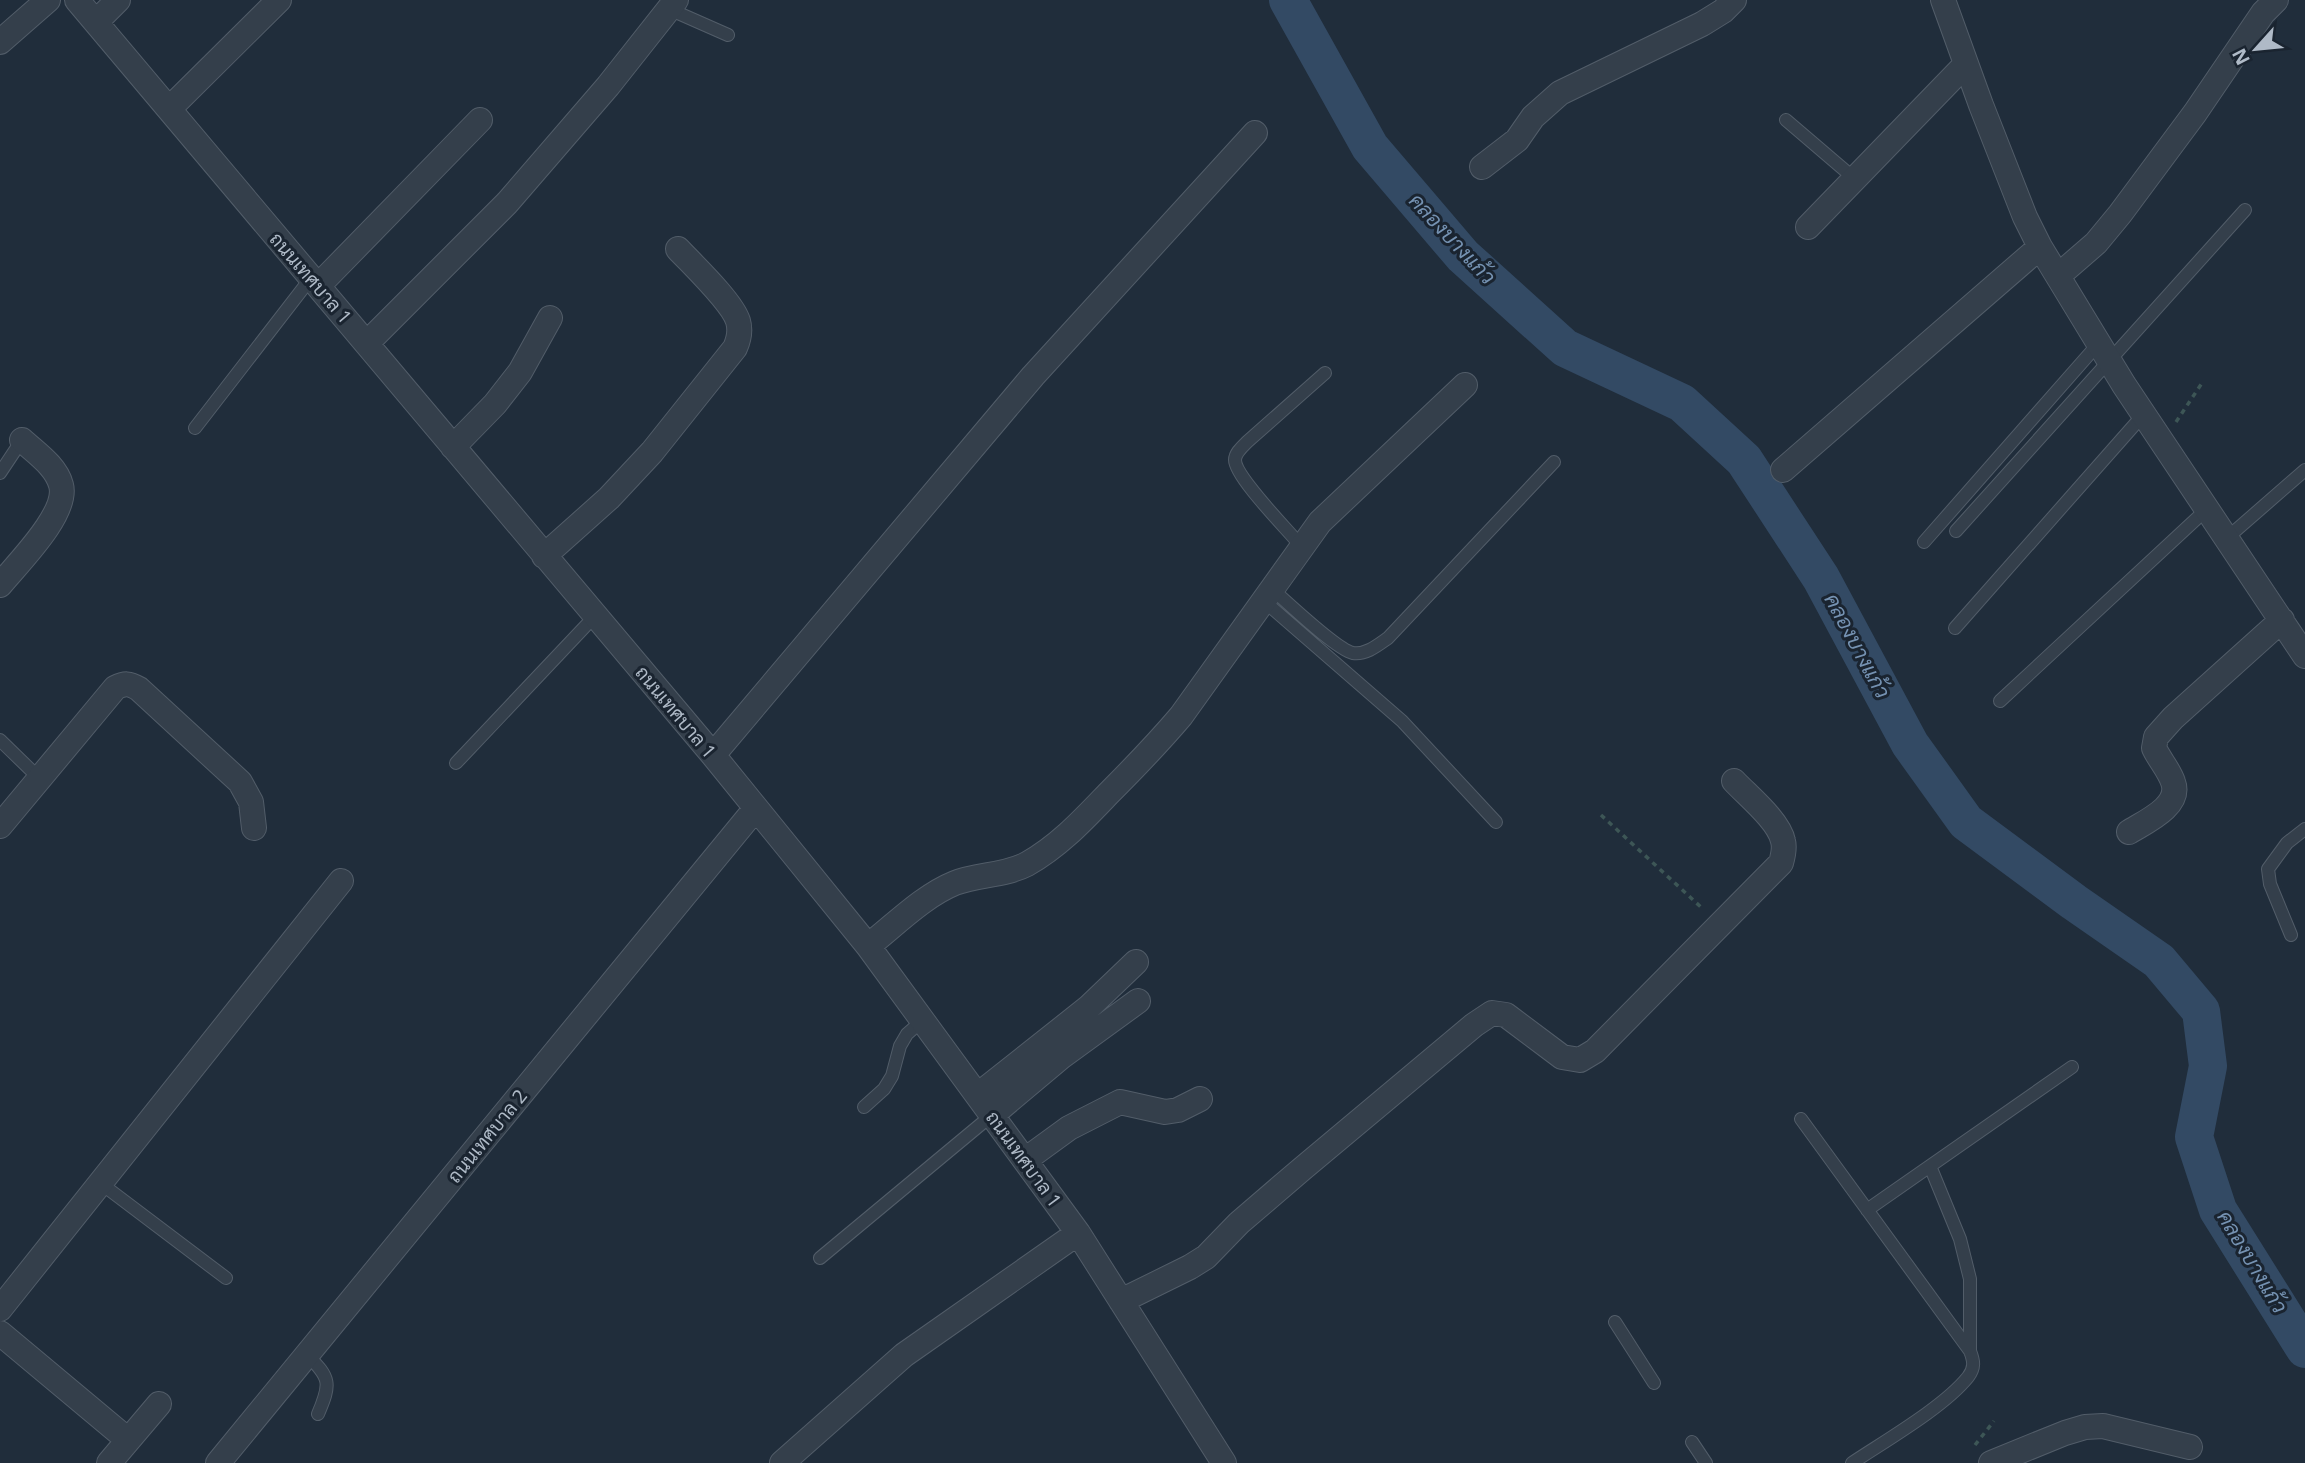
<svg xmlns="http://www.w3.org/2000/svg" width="2305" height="1463" viewBox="0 0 2305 1463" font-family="'Noto Sans',Sarabun,sans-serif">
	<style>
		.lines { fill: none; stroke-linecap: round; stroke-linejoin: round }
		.river { stroke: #334a64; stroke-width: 38 }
		.service-casing { stroke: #525d69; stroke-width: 14 }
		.minor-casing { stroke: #525d69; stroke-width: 26 }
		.path { stroke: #3d5656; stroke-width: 3.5; stroke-dasharray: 5 5; stroke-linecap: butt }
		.service { stroke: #343f4b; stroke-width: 12 }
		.minor { stroke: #343f4b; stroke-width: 24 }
		.labels { text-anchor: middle; stroke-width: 6; stroke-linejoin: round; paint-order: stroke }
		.street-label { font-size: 19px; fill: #afbac7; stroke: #1a2430 }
		.water-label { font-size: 21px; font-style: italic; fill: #7592b2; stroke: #1a2430 }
	</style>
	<rect width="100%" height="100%" fill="#202d3b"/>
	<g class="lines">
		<path class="river" d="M1288,0L1370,147L1463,256L1565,348L1682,403L1744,460L1821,578L1910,744L1966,822L2074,902L2159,961L2201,1011L2208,1066L2194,1137L2218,1210L2305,1349"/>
		<defs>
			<path id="service" d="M669,9L728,35
				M1786,120L1855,179
				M195,428L311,278
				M0,473L22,440
				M1956,531L2245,210
				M2227,538L2305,470
				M1924,542L2099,343
				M1301,546C1288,530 1235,477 1235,460C1235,453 1242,447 1247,442L1325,373
				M1272,589C1287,602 1337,650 1353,653C1366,655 1378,645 1388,638L1554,462
				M1264,601L1402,721L1496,822
				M1955,628L2144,414
				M2000,701L2208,508
				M0,740L40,779
				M456,763L595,616
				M2291,935L2270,884L2268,869L2287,843L2305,829
				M864,1107L884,1089L892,1076L900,1046L907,1034L923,1020
				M1801,1119L1970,1351C1974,1361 1975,1368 1968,1377C1944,1407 1885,1441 1852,1463
				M1930,1166L1960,1239L1970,1279V1351
				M99,1182L226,1278
				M1867,1210L2072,1067
				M820,1258L992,1115
				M1615,1322L1654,1383
				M307,1355C331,1378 331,1384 318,1414
				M1692,1442L1706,1463"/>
			<path id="minor" d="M77,0L713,755L868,946L1078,1233L1224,1463
				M1943,0L1981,105L2025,217L2040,247L2124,385L2305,656
				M96,22L118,0
				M0,42L48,0
				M169,109L279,0
				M1482,167L1517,140L1533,117L1560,93L1702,24L1723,11L1734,0
				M1808,227L1965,65
				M2058,276L2096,243L2120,214L2195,113L2263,13L2276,0
				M318,286L480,120
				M367,343L507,203L608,86L676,0
				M453,447L495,404L520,372L550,318
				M1783,470L2040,247
				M544,556L609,498L652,452L735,348C739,339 741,331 738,321C732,302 694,266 678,249
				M0,585C17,564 69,513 61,485C56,466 36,453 22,440
				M713,755L1033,376L1255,133
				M0,826L115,688C125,683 129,683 139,689L240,782L251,802L254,828
				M2129,832C2145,822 2182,806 2173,782C2169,770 2159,759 2154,748L2156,737L2173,718L2282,620
				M868,946C895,925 923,896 955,883C978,874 1004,876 1027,864C1059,846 1083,820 1108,794C1133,769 1158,743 1181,716L1320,522L1465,385
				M978,1095L1089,1007L1136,962
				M992,1115L1061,1057L1138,1001
				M1025,1160L1069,1128L1120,1102L1165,1112L1178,1110L1200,1099
				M1121,1301L1190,1267L1206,1257L1239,1223L1302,1169L1474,1025L1492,1013L1506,1015L1562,1057L1580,1060L1595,1051L1781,863C1783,856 1785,848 1783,841C1779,821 1748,796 1734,781
				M0,1309L341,881
				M0,1333L128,1440
				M109,1463L159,1404
				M218,1463L756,808
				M782,1463L904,1355L1078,1233
				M1991,1463L2065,1433L2085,1427L2103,1426L2190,1447"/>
		</defs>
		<use href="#service" class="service-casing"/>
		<use href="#minor" class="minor-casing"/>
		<path class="path" d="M2176,422L2202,383
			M1601,815L1703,909
			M1975,1445L1994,1421"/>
		<use href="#service" class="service"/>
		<use href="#minor" class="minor"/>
	</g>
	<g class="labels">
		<g class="street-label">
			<text transform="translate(311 278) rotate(49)" y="7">ถนนเทศบาล 1</text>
			<text transform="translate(676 712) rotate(50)" y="7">ถนนเทศบาล 1</text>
			<text transform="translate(487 1136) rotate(-51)" y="7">ถนนเทศบาล 2</text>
			<text transform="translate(1024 1159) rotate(54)" y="7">ถนนเทศบาล 1</text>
		</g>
		<g class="water-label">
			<text transform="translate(1452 239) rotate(47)" y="7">คลองบางแก้ว</text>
			<text transform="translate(1857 646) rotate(62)" y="7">คลองบางแก้ว</text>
			<text transform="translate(2252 1262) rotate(59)" y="7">คลองบางแก้ว</text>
		</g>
	</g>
	<g transform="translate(2256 49) rotate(243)" stroke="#1a2430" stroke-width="5" paint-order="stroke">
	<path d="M0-5L12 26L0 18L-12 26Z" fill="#afbac7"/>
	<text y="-10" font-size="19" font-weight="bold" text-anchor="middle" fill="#afbac7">N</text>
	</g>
</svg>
